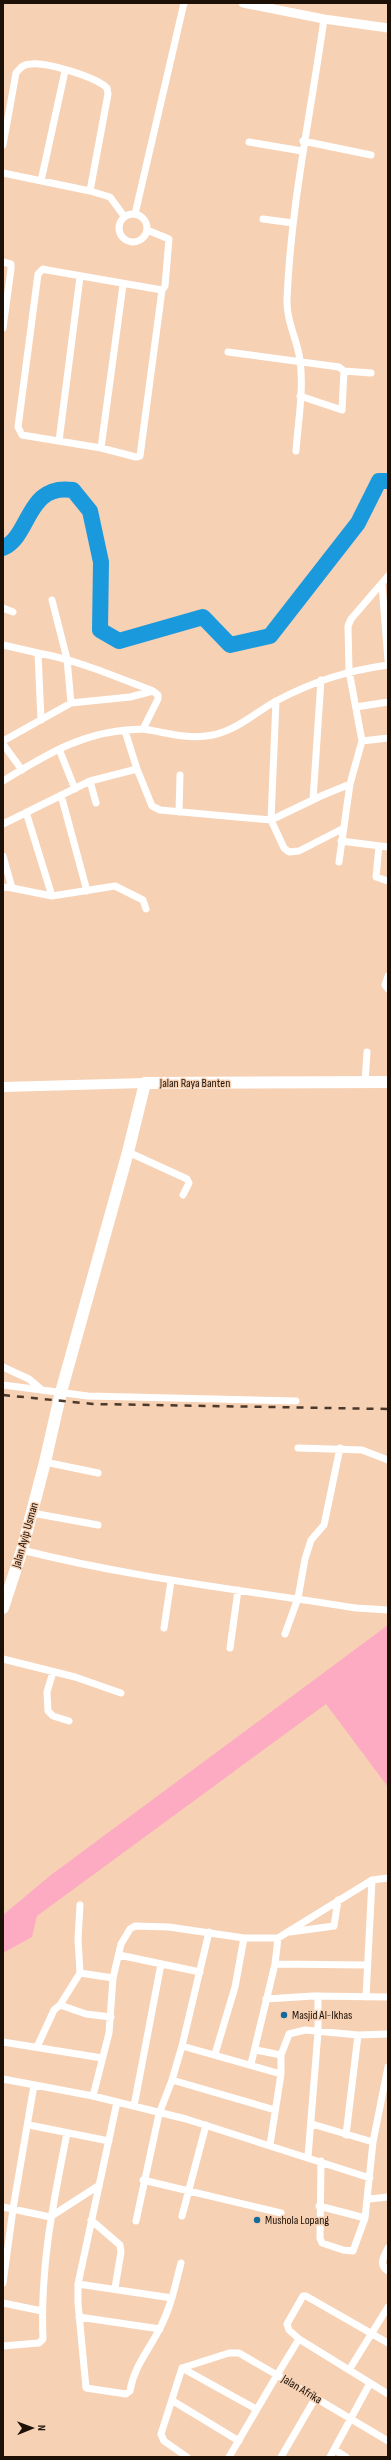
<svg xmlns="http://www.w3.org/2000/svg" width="391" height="2460" viewBox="0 0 391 2460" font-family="'Sofia Sans Condensed',sans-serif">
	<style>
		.green { fill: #fcabc3 }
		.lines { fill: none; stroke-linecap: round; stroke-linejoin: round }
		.river { stroke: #1b99dd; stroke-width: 16 }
		.minor { stroke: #fff; stroke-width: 7 }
		.tertiary { stroke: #fff; stroke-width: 9 }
		.secondary { stroke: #fff; stroke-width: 10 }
		.primary { stroke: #fff; stroke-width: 12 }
		.rail { stroke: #4b392b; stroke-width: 2.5; stroke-dasharray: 7 7; stroke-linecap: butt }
		.poi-dot { fill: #146a9a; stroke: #f7d1b4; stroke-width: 1.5 }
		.labels { text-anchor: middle; stroke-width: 3; stroke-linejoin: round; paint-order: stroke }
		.street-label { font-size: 12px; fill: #1d1006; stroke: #f7d1b4 }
		.poi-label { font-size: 12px; fill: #1d1006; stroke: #f7d1b4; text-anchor: start }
	</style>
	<rect width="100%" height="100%" fill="#f7d1b4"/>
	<path class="green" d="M388,1625V1787L326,1704L37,1916L32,1937L3,1953V1915L51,1875Z"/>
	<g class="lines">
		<path class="river" d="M3,548C31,536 26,483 73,490L90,511L101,562L100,630L119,641L203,617L230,645L270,636L358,523L379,481H388"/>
		<path class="minor" d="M303,141L371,155
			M249,142L302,151
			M3,145L16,73C20,68 23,64 31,64C47,62 96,77 107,88L108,94L90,191
			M3,173L90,191L110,197L124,216
			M41,181L65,71
			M135,214L184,3
			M119 228a14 14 0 1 1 28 0a14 14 0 1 1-28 0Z
			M263,219L293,223
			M147,230L169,239L165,286L162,290L47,270L43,269L38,274L18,427L22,435L101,448L136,457L140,456L162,290
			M3,262L11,264V269L3,328
			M228,352L339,367L344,371L342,410L300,396
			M344,371L371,373
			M59,441L80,277
			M101,448L123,285
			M296,451C298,422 304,390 300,360C297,339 286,320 287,299C291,204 311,112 324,19
			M382,585L388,660
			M52,600L67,659L71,703
			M3,608L13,612
			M3,645L38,653L41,720
			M356,707L388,702
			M143,729C164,732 185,739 206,736C234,733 253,714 276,701C314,681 346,671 388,665
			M125,731L137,769L152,806L160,810L271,820L276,701
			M3,741L71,703L130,697L153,691
			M362,741L388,738
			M3,744L22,770
			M59,749L75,789
			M3,781C50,752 86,730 143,729L158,699V695L153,691C116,677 78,660 38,653
			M90,781L96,803
			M61,795L87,891
			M313,800L321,680
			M26,812L52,896
			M179,812L180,775
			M3,824L90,781L137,769
			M342,829L299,851L289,852L284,848L271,820L321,796L350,784
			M341,841L388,847
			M379,846L376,877L388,881
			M3,856L12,888L52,896L115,886L143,900L146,909
			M339,862L350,784L362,741L349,671L348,626L351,619L388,576
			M3,887L12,888
			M388,976L385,985L388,989
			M365,1082L367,1052
			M128,1152L187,1179L189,1183L183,1195
			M3,1367L29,1379L42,1390
			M3,1385L88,1396L296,1401
			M298,1448L362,1450L388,1460
			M45,1462L98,1473
			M32,1513L98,1525
			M22,1550C132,1578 244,1590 356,1608L388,1610
			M164,1628L171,1581
			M285,1634L298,1598L305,1559L311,1540L324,1525L340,1448
			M230,1648L238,1590
			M3,1659L75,1677L121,1693
			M53,1672L47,1692L48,1711L53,1716L69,1721
			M290,1932L334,1926L338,1900
			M119,1955L200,1972
			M275,1964L366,1965
			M80,1973L113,1978
			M366,1997L372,1880
			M266,1999L313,1996L388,1997
			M60,2005L86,2014L111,2017
			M3,2042L102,2058
			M182,2046L209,1932
			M37,2047L54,2010L60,2005L80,1973L78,1939L80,1905
			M256,2050L281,2055
			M215,2054L235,1987L244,1938
			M251,2064L275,1964L278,1938
			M3,2079L93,2096L186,2119L370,2178
			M172,2080L275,2110
			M93,2096L109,2033L113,1978L121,1944L130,1929L135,1926L169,1927L244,1938H278L372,1880L388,1878
			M117,2102L78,2284V2303L86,2388L126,2394L130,2391C134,2366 149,2350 160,2328C171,2307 175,2286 181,2263
			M134,2106L161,1964
			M312,2124L373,2142
			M29,2125L109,2141
			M346,2135L358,2035
			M270,2145L281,2074V2055L289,2034L305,2030L358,2035L388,2034
			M308,2157L318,2032V1996
			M321,2161L320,2238L322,2243L343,2250L353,2251L365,2218L373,2142L388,2067
			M143,2180L281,2213
			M369,2199L388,2197
			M319,2206L365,2218
			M3,2207L50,2217L98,2186
			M182,2216L206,2125
			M91,2220L120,2245L121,2252L115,2288
			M136,2221L159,2114L172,2080L182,2046L281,2074
			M388,2248C384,2256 378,2265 388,2271
			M3,2283L13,2209L34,2085
			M78,2284L172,2298
			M3,2303L42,2311
			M79,2317L160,2329
			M299,2339L289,2330L287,2324L303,2296H306L388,2343
			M3,2346L39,2343L43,2339C40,2266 53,2204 67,2133
			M182,2368L229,2353H239L277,2375L229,2457
			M182,2368L161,2434L164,2441L187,2457
			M182,2368L256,2409
			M349,2370L388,2307
			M388,2394L299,2339L277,2375L388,2441
			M173,2401L239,2441
			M335,2450L346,2457
			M281,2457L316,2397
			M330,2457L370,2383"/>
		<path class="tertiary" d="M243,3L324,19L388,28"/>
		<path class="secondary" d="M3,1087L145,1083"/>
		<path class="primary" d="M3,1608L22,1550L45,1462L61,1392L128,1152L145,1083L388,1082"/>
		<path class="rail" d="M3,1395L93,1404L388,1409"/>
	</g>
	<g class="poi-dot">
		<circle cx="284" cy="2015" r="4"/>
		<circle cx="257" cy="2220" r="4"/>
	</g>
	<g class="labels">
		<g class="street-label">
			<text x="195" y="1087">Jalan Raya Banten</text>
			<text transform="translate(25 1535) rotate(-74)" y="4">Jalan Ayip Usman</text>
			<text transform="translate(302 2389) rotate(31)" y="4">Jalan Afrika</text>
		</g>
		<g class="poi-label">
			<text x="292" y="2019">Masjid Al-Ikhas</text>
			<text x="265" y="2224">Mushola Lopang</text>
		</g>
	</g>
	<rect width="391" height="2460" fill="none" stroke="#1d1006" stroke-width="8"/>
	<g transform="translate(32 2428) rotate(89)" stroke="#f7d1b4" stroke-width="3" paint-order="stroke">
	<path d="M0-3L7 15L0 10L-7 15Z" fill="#1d1006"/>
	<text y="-6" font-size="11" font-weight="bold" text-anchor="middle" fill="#1d1006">N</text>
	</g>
</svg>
